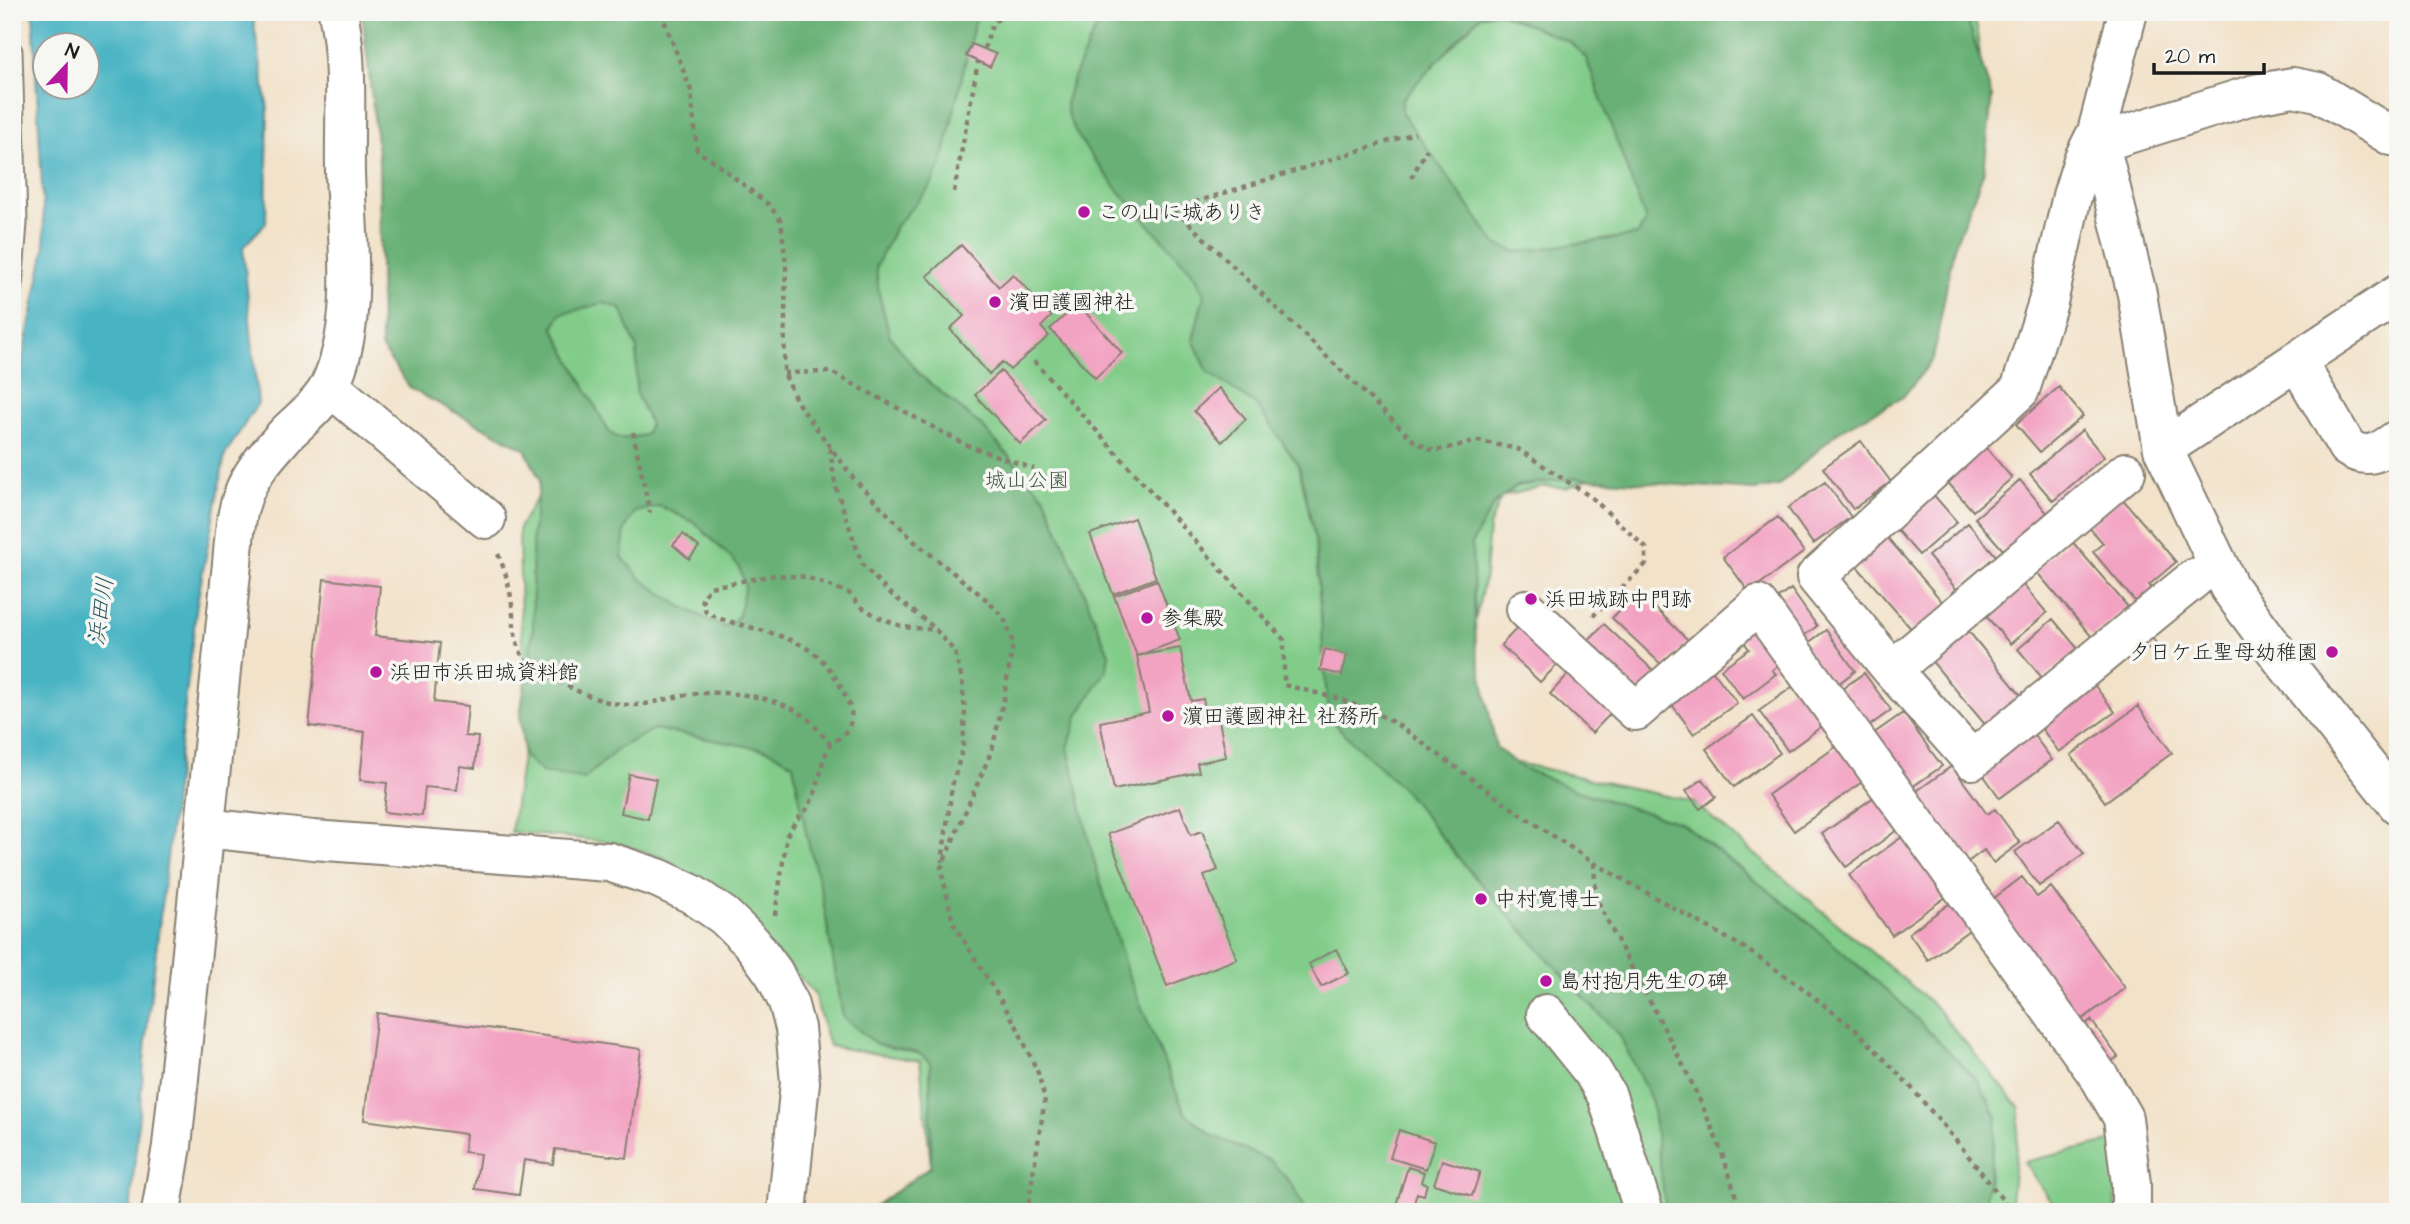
<svg xmlns="http://www.w3.org/2000/svg" width="2410" height="1224" viewBox="0 0 2410 1224" font-family="'Architects Daughter','Klee One',sans-serif">
	<style>
		.green { fill: #81cc89; stroke: #4e7452; stroke-width: 2 }
		.forest { fill: #68b075; stroke: #426648; stroke-width: 2; fill-rule: evenodd }
		.water { fill: #47b3c3; stroke: #326870; stroke-width: 2; fill-rule: evenodd }
		.building { fill: #f3a3c2 }
		.lines { fill: none; stroke-linecap: round; stroke-linejoin: round }
		.service-casing { stroke: #877f72; stroke-width: 23 }
		.minor-casing { stroke: #877f72; stroke-width: 42 }
		.path { stroke: #877f72; stroke-width: 4.5; stroke-dasharray: 5 5; stroke-linecap: butt }
		.service { stroke: #fff; stroke-width: 19 }
		.minor { stroke: #fff; stroke-width: 38 }
		.poi-dot { fill: #b5179e; stroke: #f6f6f2; stroke-width: 2.5 }
		.labels { text-anchor: middle; stroke-width: 7; stroke-linejoin: round; paint-order: stroke }
		.poi-label { font-size: 21px; fill: #1c1c1c; stroke: #f6f6f2; text-anchor: start }
		.park-label { font-size: 21px; fill: #3f5a42; stroke: #f6f6f2 }
		.water-label { font-size: 23px; font-style: italic; fill: #2d585f; stroke: #f6f6f2 }
	</style>
	<rect width="100%" height="100%" fill="#f6f6f2"/>
	<filter id="ink" filterUnits="userSpaceOnUse"><feTurbulence type="fractalNoise" baseFrequency=".0143" numOctaves="2"/><feDisplacementMap in="SourceGraphic" scale="14" xChannelSelector="R" yChannelSelector="G"/><feConvolveMatrix kernelMatrix="1 2 1 2 8 2 1 2 1" color-interpolation-filters="sRGB"/></filter>
	<filter id="wash" filterUnits="userSpaceOnUse"><feTurbulence type="fractalNoise" baseFrequency=".00686" numOctaves="4" result="noise"/><feDisplacementMap in="SourceGraphic" scale="28" xChannelSelector="R" yChannelSelector="G"/><feGaussianBlur stdDeviation="1.57" result="paint"/><feColorMatrix in="noise" values="0 0 0 0 0 0 0 0 0 0 0 0 0 0 0 0 0 1.4 0 .05"/><feComposite in="paint" operator="in"/></filter>
	<g filter="url(#wash)">
		<rect width="100%" height="100%" fill="#f2e2c9"/>
		<path class="green" d="M374,12H1973L1978,33L1983,95L1589,479L1566,488L1544,486L1501,497L1489,527L1485,576L1474,626L1475,653L1491,757L1693,802L1934,1005L2020,1108L2010,1212H867L931,1166L920,1061L829,1046L814,993L725,899L665,858L612,842L511,832L528,715L521,626L519,528L563,451Z
			M2114,1141L2116,1212H2058L2024,1162Z"/>
		<path class="forest" d="M362,12H977L942,163L930,187L895,227L876,267L879,294L890,336L919,374L984,428L1045,497L1109,654L1107,669L1078,716L1068,748L1092,853L1126,969L1185,1113L1212,1135L1271,1161L1292,1184L1306,1212H867L931,1166L930,1062L918,1053L877,1045L843,1017L822,895L807,838L793,764L768,750L654,729L618,749L584,779L543,773L524,756L520,716L533,630L532,536L540,480L525,449L411,389L381,347L379,161ZM604,303L621,309L637,349L636,393L650,424L645,435L620,439L609,432L553,327L561,314ZM660,506L695,523L738,565L745,584L739,615L732,623L723,627L682,607L641,579L622,557L625,529L635,512Z
			M1104,12H1965L1992,97L1984,171L1954,247L1933,359L1903,397L1839,431L1778,486L1755,490L1575,478L1517,486L1494,504L1472,543L1476,647L1496,747L1520,767L1575,790L1683,824L1801,916L1898,1000L1979,1082L1997,1117L1984,1212H1666L1652,1102L1620,1036L1550,961L1465,866L1404,790L1334,724L1327,701L1315,540L1299,466L1256,405L1208,372L1193,340L1204,295L1195,275C1168,244 1067,143 1066,106C1066,85 1094,34 1104,12ZM1497,12L1570,42L1586,58L1646,221L1637,235L1516,252L1496,244L1402,113V99L1480,16Z"/>
		<path class="water" d="M33,12H252L268,109L266,223L243,247L258,403L225,455L197,603L148,1020L130,1212H12V410L45,248ZM46,46H88V88H46Z"/>
		<g id="blocks">
			<path class="building" d="M972,44L996,54L990,67L966,56Z
				M961,245L999,287L1013,274L1052,316L1041,327L1049,336L1010,370L1002,362L989,374L950,329L964,316L927,276Z
				M1078,304L1122,353L1095,378L1050,329Z
				M1001,371L1046,420L1020,444L975,395Z
				M2059,387L2083,416L2040,452L2016,424Z
				M1219,388L1246,419L1222,442L1194,411Z
				M2082,430L2104,457L2053,501L2030,474Z
				M1861,441L1891,482L1853,509L1823,468Z
				M1983,444L2012,478L1973,511L1944,478Z
				M2020,480L2048,514L2004,551L1975,518Z
				M1825,482L1851,517L1813,544L1788,508Z
				M1932,493L1957,522L1919,555L1894,527Z
				M2121,497L2176,562L2149,585L2154,591L2138,605L2093,552L2103,543L2088,526Z
				M1778,517L1804,552L1749,592L1723,557Z
				M1134,518L1156,578L1113,594L1090,534Z
				M1968,523L1997,557L1957,590L1928,556Z
				M683,534L699,547L689,559L673,545Z
				M1886,536L1946,606L1914,632L1854,563Z
				M2070,539L2128,607L2092,637L2035,570Z
				M324,579L380,586L375,636L440,643L434,702L468,706L465,736L478,737L475,768L460,766L457,790L425,787L422,816L384,812L387,783L360,780L365,732L309,726Z
				M1157,580L1180,640L1137,656L1114,596Z
				M2019,580L2047,613L2010,644L1982,611Z
				M1791,589L1817,626L1798,640L1771,603Z
				M1638,591L1689,641L1664,667L1612,618Z
				M2053,619L2078,649L2043,679L2018,649Z
				M1756,623L1784,661L1772,670L1776,674L1743,699L1721,669L1749,649L1739,635Z
				M1521,624L1561,661L1540,682L1501,645Z
				M1604,624L1657,674L1633,699L1580,649Z
				M1966,628L2024,699L1988,728L1929,658Z
				M1826,630L1855,671L1834,687L1804,646Z
				M2148,633L2156,643L2137,656L2130,646Z
				M1180,648L1191,701L1203,699L1208,722L1219,720L1226,757L1197,763L1199,772L1114,790L1100,722L1149,712L1137,656Z
				M1325,649L1347,655L1342,675L1320,670Z
				M1572,670L1614,710L1592,733L1550,694Z
				M1713,671L1737,703L1694,734L1670,702Z
				M1864,673L1891,710L1865,729L1838,692Z
				M1799,682L1829,721L1788,751L1759,711Z
				M2092,682L2115,712L2059,752L2037,722Z
				M2138,706L2172,753L2105,802L2071,755Z
				M1903,713L1942,766L1909,789L1870,736Z
				M1753,716L1780,753L1734,787L1706,749Z
				M2031,731L2052,760L2000,798L1979,769Z
				M1840,744L1866,779L1794,831L1768,795Z
				M1952,766L1987,814L1995,809L2020,843L1993,863L1984,850L1965,864L1914,793Z
				M629,774L656,779L648,819L621,813Z
				M1703,779L1716,797L1700,809L1686,791Z
				M1877,795L1900,828L1846,867L1822,834Z
				M1180,807L1191,835L1202,831L1218,870L1204,876L1237,959L1167,986L1108,834Z
				M2059,820L2084,854L2039,886L2015,852Z
				M1909,832L1953,892L1892,935L1849,875Z
				M2022,877L2037,897L2051,887L2125,988L2077,1023L1989,902Z
				M1956,899L1976,925L1928,960L1909,933Z
				M1336,949L1349,973L1321,987L1309,964Z
				M377,1013L641,1049L627,1158L555,1149L553,1164L524,1160L519,1195L475,1189L480,1154L464,1152L466,1134L364,1120Z
				M2091,1020L2118,1057L2106,1065L2080,1028Z
				M1399,1130L1435,1142L1426,1169L1390,1158Z
				M1442,1160L1480,1172L1472,1196L1434,1184Z
				M1408,1167L1424,1172L1421,1182L1427,1184L1424,1195L1417,1193L1412,1210L1396,1205Z"/>
		</g>
	</g>
	<g filter="url(#ink)">
		<use href="#blocks" fill-opacity="0" stroke="#877f72" stroke-width="2"/>
		<g class="lines">
			<defs>
				<path id="service" d="M12,51L17,223L12,287"/>
				<path id="minor" d="M2128,12L2097,132L2137,294L2163,449L2229,587L2282,659L2398,805
					M2297,361L2347,447C2367,461 2380,452 2398,439
					M328,390L339,394L486,519
					M2163,449L2398,294
					M2195,578L1972,760L1892,670L1816,577L2020,390L2048,302L2072,196L2083,160L2097,132L2115,138L2255,94L2293,87L2318,92L2391,136
					M1526,609L1636,711L1758,605L2100,1078L2123,1118L2131,1184V1212
					M1892,670L2126,472
					M206,828L313,840L609,862L658,878L692,894L724,916L752,943L774,973L788,1002L795,1028L800,1082L787,1212
					M1546,1014L1592,1071L1607,1096L1644,1212
					M161,1212L172,1146L231,573C234,548 234,519 243,495C251,472 270,452 286,434C300,420 320,405 329,387C360,324 347,241 345,172C344,118 349,65 338,12"/>
			</defs>
			<use href="#service" class="service-casing"/>
			<use href="#minor" class="minor-casing"/>
			<path class="path" d="M661,12L691,91L697,151L712,160L769,205L781,221L786,264L784,373L797,402L854,479L915,542L987,600L1004,618L1013,643L1004,698L992,750L941,868L953,923L1016,1025L1038,1073L1045,1099L1027,1212
				M984,49L993,23L1007,12
				M1411,178L1427,149
				M954,192L978,62
				M1174,209L1414,441L1434,451L1479,441L1518,449L1591,497L1646,548V564L1590,619
				M1136,214L1174,209L1415,133
				M1034,361L1284,640V685L1337,698L1374,712L1398,725L1513,809L1594,863L1743,947L1796,983L1857,1031L1910,1086L1963,1149L2012,1212
				M784,373L831,372L966,445L1034,469
				M633,432L650,513
				M830,448L835,485L862,564L886,590L936,629
				M498,554C505,570 510,587 512,605C514,623 514,641 523,657C528,666 544,673 553,678C575,691 603,704 628,705C648,706 667,698 686,695C721,689 782,695 809,720C816,727 823,736 830,744
				M1594,863L1596,897C1645,1001 1712,1099 1740,1212
				M775,915L787,835L797,819L808,808L817,788L823,761L830,744C847,735 857,721 848,702C824,648 801,641 746,626C732,622 719,620 706,612L702,599L710,587L775,575L806,577L849,593L860,606L878,617L903,627L936,630L955,652L962,680L965,712L963,747L952,786L942,862"/>
			<use href="#service" class="service"/>
			<use href="#minor" class="minor"/>
		</g>
	</g>
	<g class="poi-dot">
		<circle cx="1084" cy="212" r="7"/>
		<circle cx="995" cy="302" r="7"/>
		<circle cx="1531" cy="599" r="7"/>
		<circle cx="1147" cy="618" r="7"/>
		<circle cx="2332" cy="652" r="7"/>
		<circle cx="376" cy="672" r="7"/>
		<circle cx="1168" cy="716" r="7"/>
		<circle cx="1481" cy="899" r="7"/>
		<circle cx="1546" cy="981" r="7"/>
	</g>
	<g class="labels">
		<g class="poi-label">
			<text x="1098" y="219">この山に城ありき</text>
			<text x="1009" y="309">濱田護國神社</text>
			<text x="1545" y="606">浜田城跡中門跡</text>
			<text x="1161" y="625">参集殿</text>
			<text x="2318" y="659" text-anchor="end">夕日ケ丘聖母幼稚園</text>
			<text x="390" y="679">浜田市浜田城資料館</text>
			<text x="1182" y="723">濵田護國神社 社務所</text>
			<text x="1495" y="906">中村寛博士</text>
			<text x="1560" y="988">島村抱月先生の碑</text>
		</g>
		<g class="park-label">
			<text x="1027" y="487">城山公園</text>
		</g>
		<g class="water-label">
			<text transform="translate(100 611) rotate(-82)" y="8">浜田川</text>
		</g>
	</g>
	<rect width="2410" height="1224" fill="none" stroke="#f6f6f2" stroke-width="42"/>
	<g transform="translate(66 66) rotate(22)"><circle r="33" fill="#f6f6f2" stroke="#9f9f9c" stroke-width="2"/>
	<path d="M0-5L12 26L0 18L-12 26Z" fill="#b5179e"/>
	<text y="-10" font-size="19" font-weight="bold" text-anchor="middle" fill="#1c1c1c">N</text>
	</g>
	<path d="M2154 63v10h110v-10" fill="none" stroke="#1c1c1c" stroke-width="3.5"/>
	<text x="2165" y="63" font-size="21" fill="#1c1c1c" stroke="#f6f6f2" stroke-width="5" paint-order="stroke">20 m</text>
</svg>
